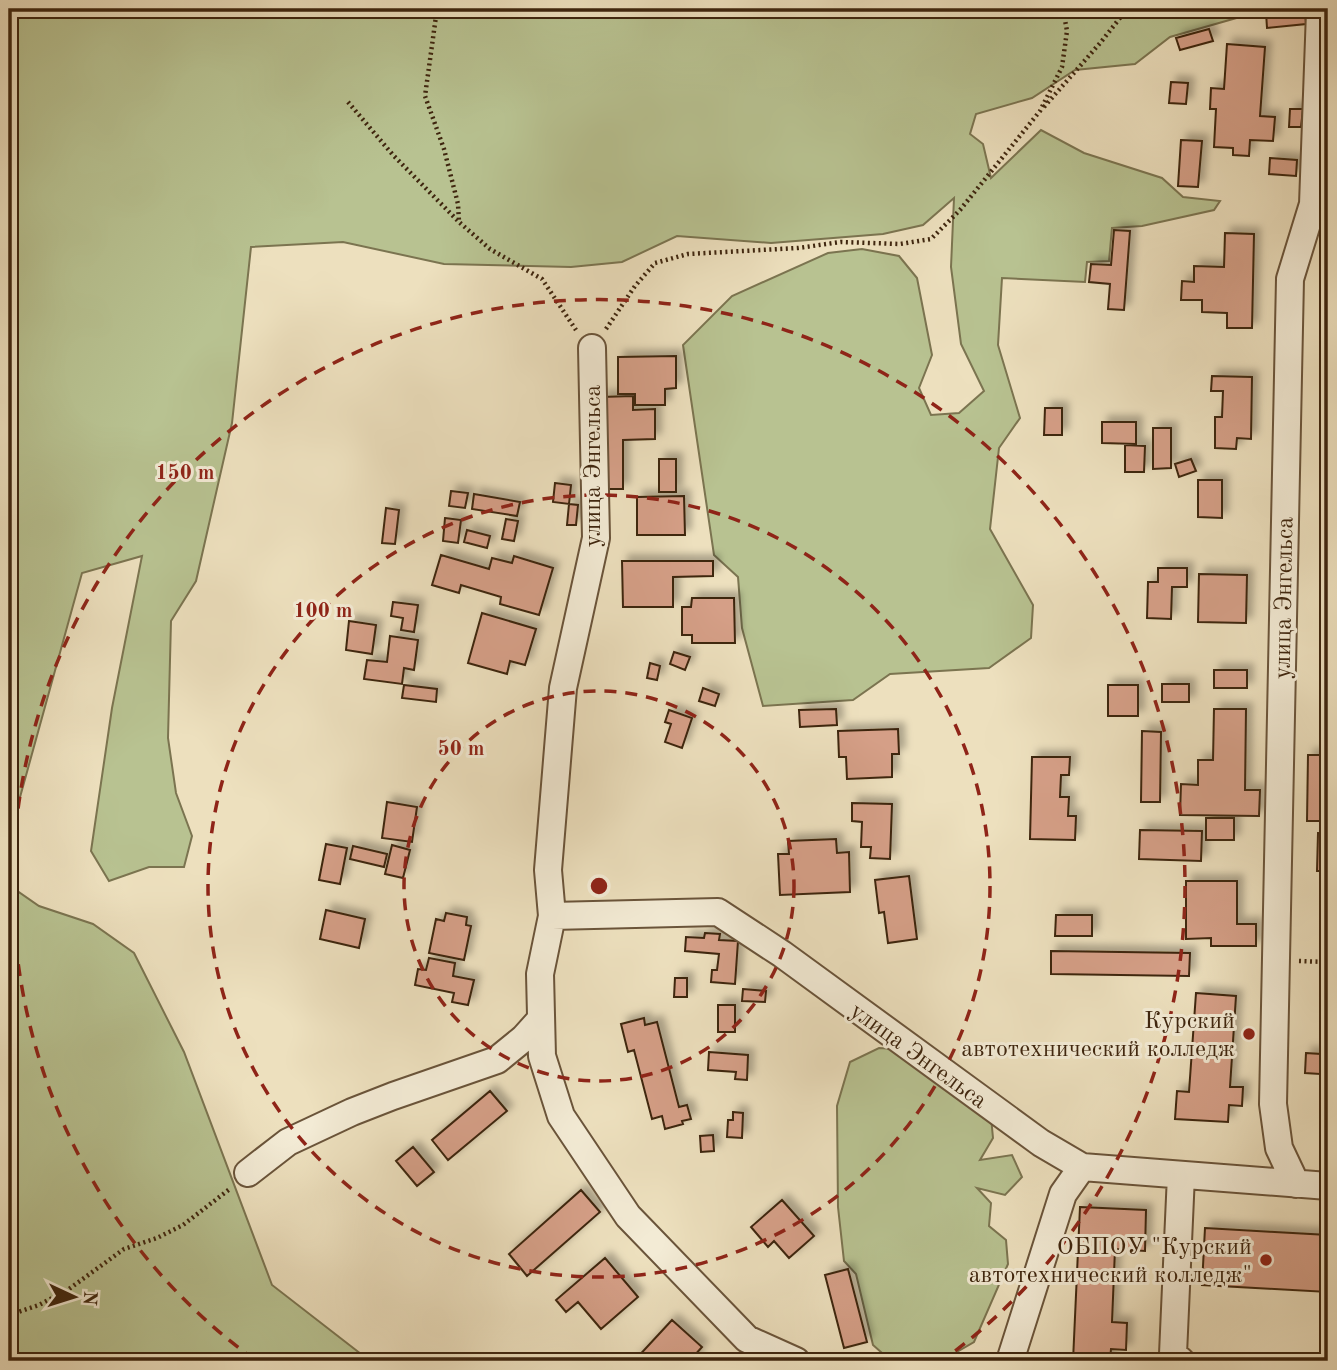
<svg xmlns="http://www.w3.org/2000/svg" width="1337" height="1370" viewBox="0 0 1337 1370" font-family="'Old Standard TT',serif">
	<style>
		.green { fill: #b8c291; stroke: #7b7450; stroke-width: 2 }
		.building { fill: #d59f87; stroke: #3e250e; stroke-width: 2; filter: url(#shadow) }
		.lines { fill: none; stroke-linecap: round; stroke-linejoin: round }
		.minor-casing { stroke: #6a543a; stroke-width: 30 }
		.path { stroke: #3e250e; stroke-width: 4.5; stroke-dasharray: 2 3.5; stroke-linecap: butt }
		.minor { stroke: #f3ebd5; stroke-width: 26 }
		.ring { fill: none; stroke: #8f2418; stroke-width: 3.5; stroke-dasharray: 12 9 }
		.poi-dot { fill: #8f2418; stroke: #f3ebd5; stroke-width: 2.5 }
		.labels { text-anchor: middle; stroke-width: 6; stroke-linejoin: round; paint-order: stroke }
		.street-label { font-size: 24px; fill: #3e250e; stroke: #f3ebd5 }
		.poi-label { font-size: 24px; fill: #3e250e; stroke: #f3ebd5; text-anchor: end }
		.centre { fill: #8f2418; stroke: #f3ebd5; stroke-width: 3.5 }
		.ring-label { font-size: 21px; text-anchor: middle; font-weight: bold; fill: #8f2418; stroke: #f3ebd5; stroke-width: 6; stroke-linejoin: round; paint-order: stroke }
	</style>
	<defs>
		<filter id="shadow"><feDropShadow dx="6" dy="-6" stdDeviation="3.5" flood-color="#0004"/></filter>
	</defs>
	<rect width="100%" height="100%" fill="#ede0be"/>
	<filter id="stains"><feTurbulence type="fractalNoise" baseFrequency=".00286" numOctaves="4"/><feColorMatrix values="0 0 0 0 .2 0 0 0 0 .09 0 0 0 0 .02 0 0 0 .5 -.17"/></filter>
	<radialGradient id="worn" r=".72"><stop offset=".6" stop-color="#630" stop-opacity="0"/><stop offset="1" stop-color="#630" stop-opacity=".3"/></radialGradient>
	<path class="green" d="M9,9H1268L1170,37L1135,64L1075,70L1032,98L976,114L970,134L983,144L991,178L1041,130L1084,153L1162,178L1183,197L1220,201L1214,210L1142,226L1112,228L1109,261L1087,262L1085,282L1002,278L998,345L1020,418L999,448L990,529L1033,605L1031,638L989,668L890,674L853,700L763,706L742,628L738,577L714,555L683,345L732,296L828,253L862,249L899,256L917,278L932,355L919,388L931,415L959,413L984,391L961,344L951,267L954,198L923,225L883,234L771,243L677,236L622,262L571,267L444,264L343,242L251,247L232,423L196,581L171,621L168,738L176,793L192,836L184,867H149L109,881L91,851L112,708L142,556L82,573L9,837Z
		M9,871L16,890L39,906L93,924L134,953L184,1052L272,1285L370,1361H9Z
		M879,1048L895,1049L991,1117L993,1138L980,1160L1012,1155L1022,1177L1005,1195L977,1188L991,1203L989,1226L1006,1240L1008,1264L974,1342L941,1361H891L873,1345L856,1274L844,1261L838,1207L837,1106L850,1062Z"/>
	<path class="building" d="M1305,9L1306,24L1267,28L1266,12Z
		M1209,29L1213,41L1180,50L1176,38Z
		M1227,44L1265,47L1260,116L1275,117L1273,141L1250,140L1249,156L1233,155V148L1214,147L1216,109H1210L1211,88L1224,89Z
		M1171,82L1188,83L1186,104L1169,103Z
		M1290,109H1303L1301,127H1289Z
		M1181,140L1202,141L1198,187L1178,186Z
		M1270,158L1297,160L1296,176L1269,174Z
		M1114,230L1130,231L1124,310L1108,309L1110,284L1089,282L1091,264L1111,265Z
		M1225,233L1254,234L1252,328H1227V313L1202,312V300H1181L1182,281L1194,282V266L1224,267Z
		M1323,288H1328V374L1322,373Z
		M676,356V388L665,389V405H635V394H618V357Z
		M1212,376L1252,377L1251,439L1237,438L1236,449L1215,448V417H1222L1223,391H1211Z
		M633,396V410L655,409V439L623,440V489H602L601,397Z
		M1045,408H1062V435H1044Z
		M1102,422H1136V444L1102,443Z
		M1153,428H1171V468L1153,469Z
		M1125,445L1145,446L1144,472H1125Z
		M659,459H676V492H659Z
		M1191,459L1196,471L1179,477L1175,464Z
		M1198,480H1222V518L1198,517Z
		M1325,480H1328V542H1324Z
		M555,483L571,485L569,504L553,502Z
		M451,491L468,493L465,508L449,506Z
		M474,494L520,502L517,516L472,509Z
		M684,496L685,535H637V497Z
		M569,504L578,505L576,525H567Z
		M386,508L399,510L395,544L382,543Z
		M445,518L461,520L458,543L443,541Z
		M506,519L518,521L514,541L502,539Z
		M467,530L490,536L487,548L464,542Z
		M441,555L489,569L492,558L512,563L514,556L553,568L539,615L500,604L501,597L461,585L459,593L432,585Z
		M622,561H713V576L673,577V607H623Z
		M1158,568H1187V587H1172L1171,619L1147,618L1148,582H1158Z
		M1199,574L1247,575L1246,623L1198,622Z
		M692,598H734L735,643H692V635H682V607H691Z
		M393,602L418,605L414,632L401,630L403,618L391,616Z
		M482,613L536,629L525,665L510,661L507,674L468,663Z
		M349,621L376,625L372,654L346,650Z
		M1327,627H1328V697H1326Z
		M390,636L418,640L414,670L404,668L402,684L364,679L367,660L387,662Z
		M674,652L690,657L685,670L670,664Z
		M650,663L660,666L657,680L647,678Z
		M1214,670H1247V688H1214Z
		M1162,684H1189V702H1162Z
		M404,685L437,689L436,702L402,698Z
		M1108,685H1138V716H1108Z
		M703,688L719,694L715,706L699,701Z
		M836,709L837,725L800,727L799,710Z
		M1214,709H1246L1245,790H1260L1259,816L1180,815L1181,784L1198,785V760H1213Z
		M669,710L692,718L682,748L665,742L671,724L665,722Z
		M898,729L899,754H892V777L847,779L846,757H839L838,731Z
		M1142,731L1161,732L1160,802H1141Z
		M1308,755H1328V821H1307Z
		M1032,757H1070L1069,775H1061L1060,797H1069L1068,816H1076L1075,840L1030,839Z
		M387,802L417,807L412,842L382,838Z
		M852,803L892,804L890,859L870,858L871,847H861L862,822L852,821Z
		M1206,818H1234V840H1206Z
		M1140,830L1202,831L1201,861L1139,859Z
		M1318,833L1328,834V871H1317Z
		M836,839L837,853L849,852L850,892L780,895L778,854H789L788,841Z
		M326,844L347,848L340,884L319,880Z
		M392,845L410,850L403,878L385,874Z
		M353,846L387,854L384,867L350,859Z
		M909,876L917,939L888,943L884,912L879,913L875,880Z
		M1186,881H1237V924H1256V946H1211V938L1186,939Z
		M326,910L365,919L359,948L320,939Z
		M446,913L467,917L466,925L471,926L464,960L429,953L436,919L444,921Z
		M1056,915H1092V936H1055Z
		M705,933L720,934L719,940L738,941L735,984L711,982L712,970H717L719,954L685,951L686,937L704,938Z
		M1051,951L1190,953L1189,976L1051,974Z
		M429,958L455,963L453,976L474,980L468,1005L452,1002L454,993L415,985L418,969L426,970Z
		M675,978H687V997H674Z
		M743,989L766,991L765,1002L742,1001Z
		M1196,993L1236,996L1230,1087H1243L1242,1106L1229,1105L1228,1122L1175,1119L1177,1091L1189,1092Z
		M718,1005H735V1032H718Z
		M644,1018L645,1025L657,1022L679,1107L687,1105L691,1119L682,1121L683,1124L665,1129L662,1116L652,1119L634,1050L628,1052L621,1024Z
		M709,1052L748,1055L747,1080L735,1079L736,1072L708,1070Z
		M1306,1053L1321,1054L1320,1074L1305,1073Z
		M490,1091L507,1111L448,1160L432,1140Z
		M733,1112L743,1113L742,1138L727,1137L728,1120H733Z
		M713,1135L714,1151L701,1152L700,1136Z
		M413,1147L434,1172L417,1186L396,1161Z
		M581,1190L600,1212L527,1276L509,1254Z
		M782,1200L814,1236L789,1258L774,1241L768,1247L751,1227Z
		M1080,1207L1146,1210L1145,1251L1115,1249L1112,1322L1127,1323L1126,1350L1111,1349L1110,1361H1073Z
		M1205,1228L1328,1235V1292L1202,1285Z
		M605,1258L638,1297L601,1329L578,1302L566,1312L556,1300Z
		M848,1269L867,1342L844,1348L825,1275Z
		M672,1320L702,1347L694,1356L699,1361H634Z"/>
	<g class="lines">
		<defs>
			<path id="minor" d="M592,348L596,538L563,688L548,870L552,916L540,974L542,1056L561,1116L628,1216L747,1339L796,1361
				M552,916L718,912L782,954L1041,1143L1082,1167L1328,1186
				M248,1173L288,1142L352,1112L393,1096L497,1060L524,1038L541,1019
				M1181,1175L1173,1354L1181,1361
				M1296,1184L1279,1148L1273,1104L1290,279L1313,204L1320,12
				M1010,1361L1063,1194L1082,1167"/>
		</defs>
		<use href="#minor" class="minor-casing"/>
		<path class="path" d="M437,9L425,96L444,149L458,204L459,222L490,249L542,279L576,330
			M348,102L393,155L459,222
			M1044,107L1101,42L1127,9
			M606,329L635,286L655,263L688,254L798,248L841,242L900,244L931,239L960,210L1040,111L1062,67L1067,31L1063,9
			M1299,961L1328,962
			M9,1315L39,1305L69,1289L124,1249L157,1238L183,1225L231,1188"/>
		<use href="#minor" class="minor"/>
	</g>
	<g class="ring">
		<circle cx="599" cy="886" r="195"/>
		<circle cx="599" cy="886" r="391"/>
		<path d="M255 1360A586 586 0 1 1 943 1360"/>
	</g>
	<g class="poi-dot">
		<circle cx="1249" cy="1034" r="7"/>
		<circle cx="1266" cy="1260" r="7"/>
	</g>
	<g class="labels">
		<g class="street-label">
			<text transform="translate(592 466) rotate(-90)" y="8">улица Энгельса</text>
			<text transform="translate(1283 598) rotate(-89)" y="8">улица Энгельса</text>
			<text transform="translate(919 1055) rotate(36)" y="8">улица Энгельса</text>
		</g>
		<g class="poi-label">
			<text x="1235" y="1028">Курский<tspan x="1235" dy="28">автотехнический колледж</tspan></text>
			<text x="1252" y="1254">ОБПОУ "Курский<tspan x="1252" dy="28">автотехнический колледж"</tspan></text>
		</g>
	</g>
	<circle cx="599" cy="886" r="10" class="centre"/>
	<g class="ring-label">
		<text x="185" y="479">150 m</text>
		<text x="323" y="617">100 m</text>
		<text x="461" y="755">50 m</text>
	</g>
	<rect width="1337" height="1370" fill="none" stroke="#ede0be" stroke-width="35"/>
	<rect x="10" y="10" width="1316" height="1349" fill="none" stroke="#3e250e" stroke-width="3.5"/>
	<rect x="18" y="18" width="1302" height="1335" fill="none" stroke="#3e250e" stroke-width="2"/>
	<g transform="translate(74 1297) rotate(94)" stroke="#f3ebd5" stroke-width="5" paint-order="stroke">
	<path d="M0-5L12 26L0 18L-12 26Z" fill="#3e250e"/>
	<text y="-10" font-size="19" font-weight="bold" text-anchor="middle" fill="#3e250e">N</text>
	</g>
	<rect width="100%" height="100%" filter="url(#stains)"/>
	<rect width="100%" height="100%" fill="url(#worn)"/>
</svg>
